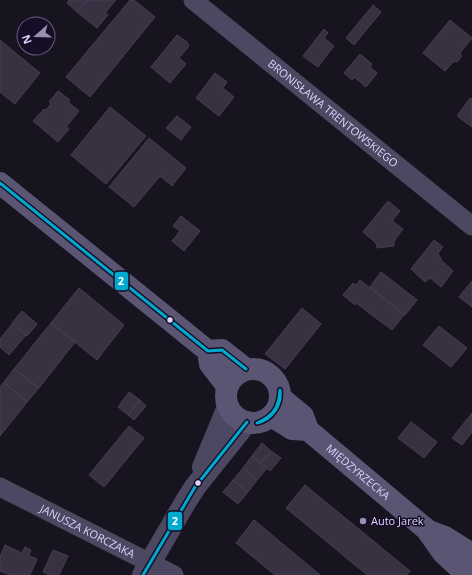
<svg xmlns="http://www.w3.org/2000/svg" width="472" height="575" viewBox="0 0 472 575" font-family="'Open Sans',sans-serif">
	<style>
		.building { fill: #373142; stroke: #453e54 }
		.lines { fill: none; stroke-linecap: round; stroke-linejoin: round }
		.minor { stroke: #4d4861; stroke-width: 19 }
		.tertiary { stroke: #4d4861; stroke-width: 22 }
		.secondary { stroke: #5a5573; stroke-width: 22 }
		.bus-1-casing { stroke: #150e26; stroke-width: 6 }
		.bus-1 { stroke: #00a9ce; stroke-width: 3 }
		.bus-dot { fill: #ded3ff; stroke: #150e26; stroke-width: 1.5 }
		.poi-dot { fill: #9890b1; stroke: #150e26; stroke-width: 1.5 }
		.labels { text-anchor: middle; stroke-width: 3; stroke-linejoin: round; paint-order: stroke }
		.street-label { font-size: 11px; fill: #ded3ff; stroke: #150e26 }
		.poi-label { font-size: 11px; fill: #ded3ff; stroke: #150e26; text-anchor: start }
		.line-badge { stroke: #150e26; stroke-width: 1.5 }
		.badge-label { font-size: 11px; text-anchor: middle; font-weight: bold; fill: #fff }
	</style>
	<rect width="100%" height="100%" fill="#171420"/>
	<path class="building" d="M69,0H87L77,12L67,3Z
		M87,0H116L105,13L108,15L97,28L77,12Z
		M130,0H134L155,17L90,97L66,77Z
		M373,5L381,12L354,45L346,38Z
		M450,20L472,38L460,53L461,54V57L458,61L455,62L454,61L445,71L423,53Z
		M324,29L328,33L324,38L334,46L318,67L303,56Z
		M177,35L187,42L189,46L179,58L186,64L170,83L151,67Z
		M0,40L40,73L15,104L0,92Z
		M360,54L372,64L370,67L377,73L366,87L354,77L352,80L344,73Z
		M215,73L227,82L223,88L234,97L219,116L196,98Z
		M58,91L70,100L68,102L79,111L66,127L69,129L58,142L33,121L44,109L46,110L51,104L49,102Z
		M470,98L472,99V127L457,116Z
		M110,107L146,136L106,184L71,155Z
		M177,116L191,127L181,140L166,128Z
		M149,138L186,168L172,186L160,176L134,207L109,187Z
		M388,201L400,211L392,221L403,229L394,241V246L377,248L376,243L363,232Z
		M181,216L200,231L184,251L172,241L180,231L173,226Z
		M434,240L443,247L438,253L442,261L453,271L441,287L430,278L425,282L411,269Z
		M381,272L417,300L405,315L370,287Z
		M360,280L404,315L392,330L356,303L355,305L343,295L353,283L356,285Z
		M472,281V307L459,297Z
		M79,288L124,325L97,360L51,323Z
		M302,308L321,324L285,369L265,354Z
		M22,311L37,324L27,336L12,323Z
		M51,323L75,342L39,388L14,369Z
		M12,324L26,335L9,355L0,347V339Z
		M439,326L467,348L451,367L423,345Z
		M14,369L39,388L27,402L4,382Z
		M4,382L27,402L0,436V387Z
		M129,392L140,400L128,415L118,407Z
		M140,400L146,406L134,420L128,415Z
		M472,413V432L462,445L452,438Z
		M411,422L437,442L424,458L398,438Z
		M129,426L144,438L104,487L89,475Z
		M262,443L271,451L261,463L252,456Z
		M271,451L281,458L270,471L261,463Z
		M252,456L267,468L257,480L243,468Z
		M243,468L257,480L248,492L233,480Z
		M233,480L248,492L238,504L223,492Z
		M305,485L410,571L407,575H367L286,508Z
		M254,520L320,575H275L236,543Z
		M5,545L22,553L25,547L31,550L29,556L37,559L30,575H10L0,571V557Z
		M53,550L68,556L59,575H49L43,572Z"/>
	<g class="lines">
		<g class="minor">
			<path id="s1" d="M193,0L472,226"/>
			<path id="s2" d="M0,487L174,575"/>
		</g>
		<path class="tertiary" d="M203,467L228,407
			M143,575L186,501L195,487L247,422"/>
		<g class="secondary">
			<path d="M0,183L208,351L210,364L227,386"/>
			<path d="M208,351L222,350L246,369"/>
			<circle cx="253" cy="396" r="27"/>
			<path id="s3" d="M280,397L303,416L308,430L426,529L443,553L467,575"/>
			<path d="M271,416L292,429L308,430"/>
			<path d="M429,531L445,537L472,554"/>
		</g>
		<defs>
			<path id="bus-1" d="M0,183L208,351L222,350L246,369
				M257,423C273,416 279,408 280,390
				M257,423C272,420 282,405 280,390
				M143,575L195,487L247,422"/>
		</defs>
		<use href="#bus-1" class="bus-1-casing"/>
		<use href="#bus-1" class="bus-1"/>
	</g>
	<g class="bus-dot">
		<circle cx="170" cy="320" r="3.5"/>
		<circle cx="198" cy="483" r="3.5"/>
	</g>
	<circle class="poi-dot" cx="363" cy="521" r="4"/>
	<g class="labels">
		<g class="street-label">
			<text dy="4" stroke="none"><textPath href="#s1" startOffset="180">BRONISŁAWA TRENTOWSKIEGO</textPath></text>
			<text dy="4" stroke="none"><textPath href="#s3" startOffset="110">MIĘDZYRZECKA</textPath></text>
			<text dy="4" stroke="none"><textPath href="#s2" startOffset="98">JANUSZA KORCZAKA</textPath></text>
		</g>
		<g class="poi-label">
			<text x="371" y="525">Auto Jarek</text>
		</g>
	</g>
	<g class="line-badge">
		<rect x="114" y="271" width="15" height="20" rx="4" fill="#00a9ce"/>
		<rect x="167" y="511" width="16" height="20" rx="4" fill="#00a9ce"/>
	</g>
	<g class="badge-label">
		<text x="121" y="285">2</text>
		<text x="175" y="525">2</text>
	</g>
	<g transform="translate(36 36) rotate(250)"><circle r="19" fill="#150e26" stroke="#655d7d"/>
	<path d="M0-3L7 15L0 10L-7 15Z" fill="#9890b1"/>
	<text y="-6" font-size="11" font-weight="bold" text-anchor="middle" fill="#ded3ff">N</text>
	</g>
</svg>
